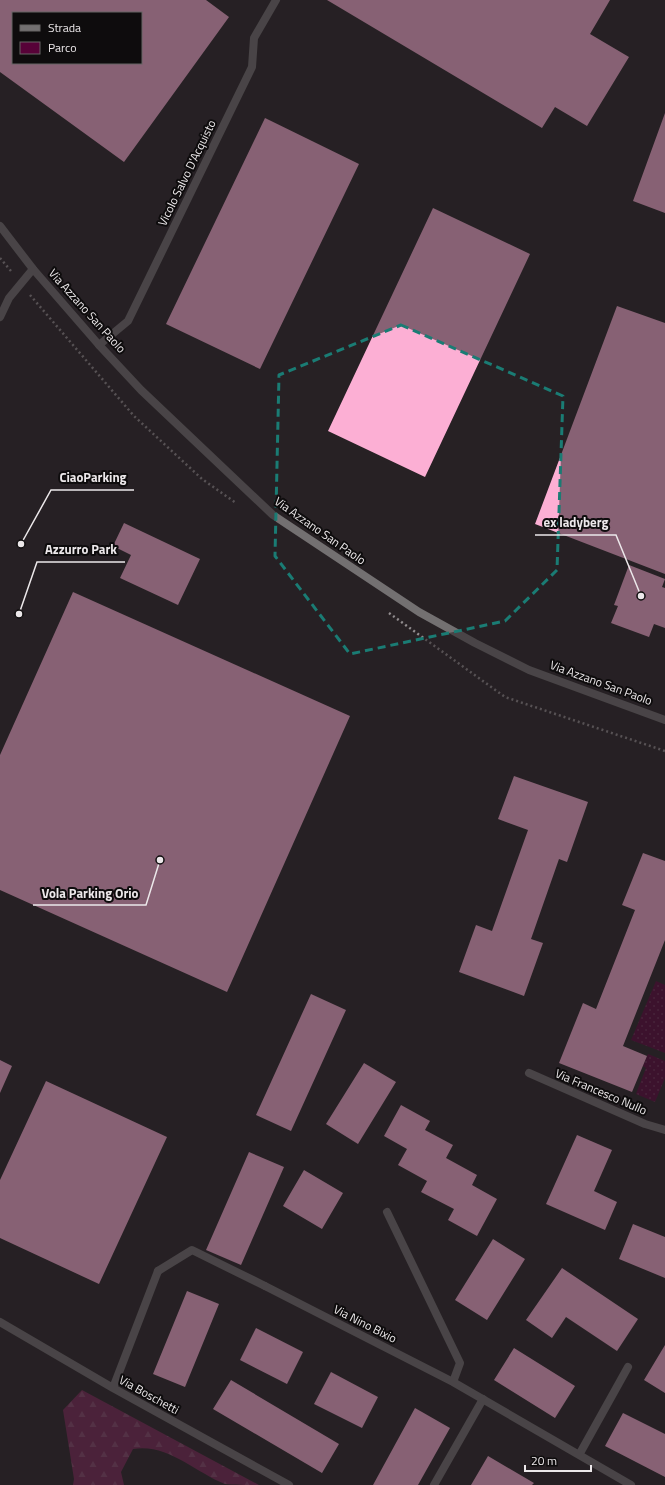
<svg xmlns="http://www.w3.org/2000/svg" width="665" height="1485" viewBox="0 0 665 1485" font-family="'Titillium Web',sans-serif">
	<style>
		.green { fill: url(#green-dots) }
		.forest { fill: url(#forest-firs) }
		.building { fill: #fcafd4; fill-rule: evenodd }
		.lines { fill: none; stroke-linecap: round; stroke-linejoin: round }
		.path { stroke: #928d8f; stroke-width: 2.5; stroke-dasharray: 2 3; stroke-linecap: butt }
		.pedestrian { stroke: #737071; stroke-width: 8 }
		.minor { stroke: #737071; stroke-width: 8 }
		.tertiary { stroke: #737071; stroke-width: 8 }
		.marked { fill: none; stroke: #1a7c74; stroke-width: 3; stroke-dasharray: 8 5; stroke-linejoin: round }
		.labels { text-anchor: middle; stroke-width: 4; stroke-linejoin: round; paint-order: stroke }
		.street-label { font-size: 12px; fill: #ece8ea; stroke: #0e0c0d }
		.leader { fill: none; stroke: #ece8ea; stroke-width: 1.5 }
		.callout-dot { fill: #ece8ea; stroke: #0e0c0d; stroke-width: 1.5 }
		.callout-label { font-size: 13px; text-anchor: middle; font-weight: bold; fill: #ece8ea; stroke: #0e0c0d; stroke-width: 4; stroke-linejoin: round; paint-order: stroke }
	</style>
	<defs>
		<pattern id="green-dots" width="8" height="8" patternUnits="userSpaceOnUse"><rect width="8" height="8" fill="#570238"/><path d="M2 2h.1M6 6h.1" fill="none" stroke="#6f2755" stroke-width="1.8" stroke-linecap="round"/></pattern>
		<pattern id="forest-firs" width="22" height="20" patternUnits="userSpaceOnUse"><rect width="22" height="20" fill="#782554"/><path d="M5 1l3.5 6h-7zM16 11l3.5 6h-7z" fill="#8b456d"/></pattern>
	</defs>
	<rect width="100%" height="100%" fill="#272124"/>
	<path class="green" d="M656,981L665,985V1053L631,1040Z
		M648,1054L665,1061V1078L655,1102L636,1094L646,1068L643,1066Z"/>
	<path class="forest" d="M82,1390L259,1485C249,1485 234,1485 225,1484C195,1472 167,1443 133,1449L121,1472L124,1485H73L74,1479L63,1410Z"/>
	<path class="building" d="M0,0H206L229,17L124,162L0,72ZM13,13H141V63H13Z
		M327,0H610L590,34L629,57L587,126L555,107L542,128Z
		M665,113V213L633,201Z
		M265,118L359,164L260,369L166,324Z
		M433,208L530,254L425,477L328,431Z
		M617,306L665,323V574L535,524Z
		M124,523L200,559L178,605L120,578L131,555L113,546Z
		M629,565L665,579L662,587L665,588V628L654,624L649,637L611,623L618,606L614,605Z
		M73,592L350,716L227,992L0,890V755Z
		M514,776L588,802L567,862L559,859L531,939L543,943L524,996L459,972L476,925L492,931L528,830L498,819Z
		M643,853L665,861V940L623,1046L647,1056L632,1092L559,1063L583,1003L596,1009L635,910L622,905Z
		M311,994L346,1010L291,1131L256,1115Z
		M0,1060L12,1066L0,1093Z
		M364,1063L396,1082L358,1144L326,1124Z
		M46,1081L167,1137L99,1284L0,1238V1180Z
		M401,1105L430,1121L425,1130L453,1145L446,1158L477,1175L472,1185L497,1199L477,1236L448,1220L454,1209L421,1192L427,1181L398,1165L407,1149L384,1136Z
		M577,1135L612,1150L594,1191L617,1202L605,1230L546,1204Z
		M249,1152L284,1167L241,1265L206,1250Z
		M304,1170L343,1193L322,1229L283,1206Z
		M633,1224L665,1237V1278L619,1259Z
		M493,1239L525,1259L487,1320L455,1300Z
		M562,1268L638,1319L617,1351L566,1317L552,1338L526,1320Z
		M187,1291L219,1304L185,1387L153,1374Z
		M256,1328L303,1352L287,1384L240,1360Z
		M665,1345V1393L644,1380Z
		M514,1348L575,1386L555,1418L494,1380Z
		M331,1372L378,1397L362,1428L314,1404Z
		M231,1380L339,1444L322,1473L213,1409Z
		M415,1408L450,1428L418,1485H373Z
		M623,1413L665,1434V1477L605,1446Z
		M488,1456L534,1483L532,1485H471Z"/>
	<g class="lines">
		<path class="path" d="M0,258L11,271
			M30,295L134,416L202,479L236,503
			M389,613L505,697L665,751"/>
		<path class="pedestrian" d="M158,1271L192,1250L265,1286
			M434,1485L483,1399"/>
		<path class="minor" d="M0,317L9,298L33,269
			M99,345L128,321L252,67L254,38L276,0
			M529,1073L645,1124L665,1130
			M387,1212L460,1363L453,1382
			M265,1286L453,1382L631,1485
			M0,1322L113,1388L289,1485
			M113,1388L158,1271
			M579,1455L628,1367"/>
		<path class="tertiary" d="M0,226L33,269L99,345L141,390L273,515L419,612L475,643L529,670L665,720"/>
	</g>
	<path d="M0 0H665V1485H0ZM401,325L563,396L557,570L505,621L350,654L275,556L279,375Z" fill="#272124" fill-opacity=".55" fill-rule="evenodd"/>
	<path class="marked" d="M401,325L563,396L557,570L505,621L350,654L275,556L279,375Z"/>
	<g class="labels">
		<g class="street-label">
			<text transform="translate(187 173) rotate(-64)" y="4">Vicolo Salvo D'Acquisto</text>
			<text transform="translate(87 311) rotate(48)" y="4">Via Azzano San Paolo</text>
			<text transform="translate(320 531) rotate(35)" y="4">Via Azzano San Paolo</text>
			<text transform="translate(601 683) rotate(20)" y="4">Via Azzano San Paolo</text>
			<text transform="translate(601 1092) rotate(23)" y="4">Via Francesco Nullo</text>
			<text transform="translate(365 1324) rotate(27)" y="4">Via Nino Bixio</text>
			<text transform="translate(149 1395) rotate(29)" y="4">Via Boschetti</text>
		</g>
	</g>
	<path class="leader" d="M21 544L51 490H134M641 596L616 535H535M19 614L37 562H125M160 860L146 905H33"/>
	<g class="callout-dot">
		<circle cx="21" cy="544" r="4"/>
		<circle cx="641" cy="596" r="4"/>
		<circle cx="19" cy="614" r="4"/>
		<circle cx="160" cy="860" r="4"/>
	</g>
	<g class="callout-label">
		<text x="93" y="482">CiaoParking</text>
		<text x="576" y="527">ex ladyberg</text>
		<text x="81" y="554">Azzurro Park</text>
		<text x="90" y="898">Vola Parking Orio</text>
	</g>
	<rect x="12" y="12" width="130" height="52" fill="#0e0c0d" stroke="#676465"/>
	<rect x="20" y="25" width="20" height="6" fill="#737071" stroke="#676465"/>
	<text x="48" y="32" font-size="12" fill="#ece8ea">Strada</text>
	<rect x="20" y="42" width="20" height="12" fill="#570238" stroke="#676465"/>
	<text x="48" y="52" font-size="12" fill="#ece8ea">Parco</text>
	<path d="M525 1465v6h66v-6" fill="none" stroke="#ece8ea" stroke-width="2"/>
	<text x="531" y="1465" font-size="12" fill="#ece8ea" stroke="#0e0c0d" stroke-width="3" paint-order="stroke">20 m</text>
</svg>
